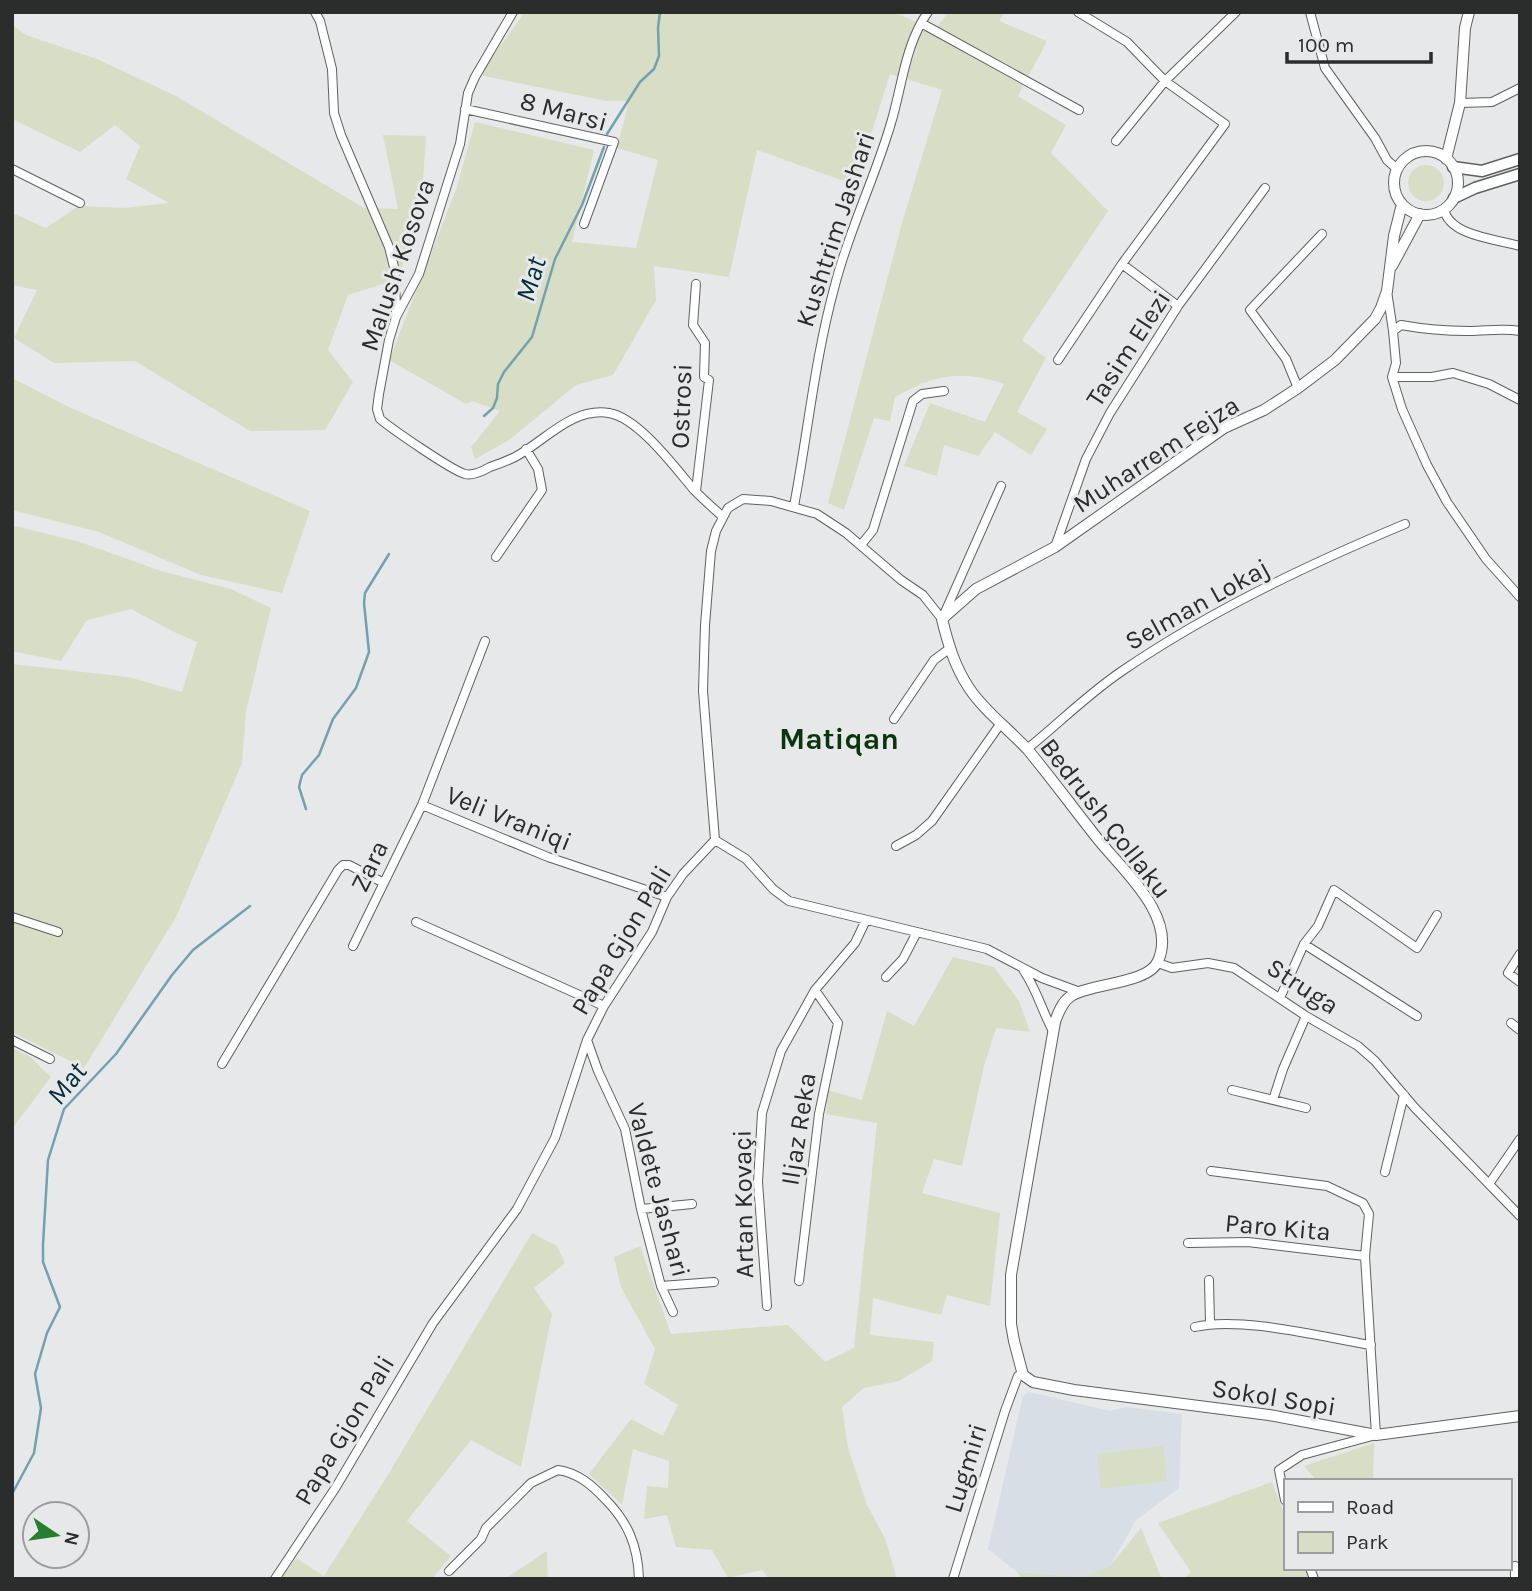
<svg xmlns="http://www.w3.org/2000/svg" width="1532" height="1591" viewBox="0 0 1532 1591" font-family="Karla,sans-serif">
	<style>
		.built { fill: #d8dee5 }
		.green { fill: #d8ddc5 }
		.lines { fill: none; stroke-linecap: round; stroke-linejoin: round }
		.stream { stroke: #73a1b0; stroke-width: 2.5 }
		.minor-casing { stroke: #5f6061; stroke-width: 10 }
		.tertiary-casing { stroke: #5f6061; stroke-width: 12 }
		.secondary-casing { stroke: #5f6061; stroke-width: 13 }
		.minor { stroke: #fff; stroke-width: 8 }
		.tertiary { stroke: #fff; stroke-width: 10 }
		.secondary { stroke: #fff; stroke-width: 10 }
		.labels { text-anchor: middle; stroke-width: 6; stroke-linejoin: round; paint-order: stroke }
		.street-label { font-size: 26px; fill: #2b2c2c; stroke: #e7e8e9 }
		.water-label { font-size: 28px; font-style: italic; fill: #012f3b; stroke: #e7e8e9 }
		.quarter-label { font-size: 30px; font-weight: bold; fill: #0a350e; stroke: #e7e8e9 }
	</style>
	<rect width="100%" height="100%" fill="#e7e8e9"/>
	<path class="built" d="M1029,1392L1110,1411L1126,1407L1182,1414L1179,1488L1136,1520L1110,1566L1082,1577L1017,1572L988,1549L1023,1396Z"/>
	<path class="green" d="M525,12H894L934,30L949,12H1005L999,21L1047,41L1018,96L1066,125L1051,153L1108,211L1022,340L1046,358L1017,412L1047,429L1031,455L995,432L978,456L944,445L937,476L904,466L930,403L985,422L1004,384C961,369 933,375 895,397L890,421L874,418L844,510L828,503L902,223L942,90L890,74L855,185L757,150L729,277L654,266L656,300L613,375L576,385L509,440L475,459L471,447L500,411L472,401L466,404L389,360L457,187L475,122L594,150L572,242L636,248L658,160L617,148L629,101H607L479,75Z
		M12,25L26,35L97,59L176,96L364,208L398,209L383,135L426,136L421,209L398,279L348,295L328,350L353,382L325,430L250,431L135,361L54,363L14,338L37,290L12,285V213L46,228L79,206L124,208L169,203L126,179L140,146L115,125L80,152L12,119Z
		M1408 183a18 18 0 1 1 36 0a18 18 0 1 1-36 0Z
		M12,378L71,408L310,511L282,593L201,575L99,532L12,510Z
		M15,526L80,542L161,571L231,589L271,608L246,711L242,763L176,917L84,1068L12,1032V664L128,677L182,692L197,642L174,632L131,609L87,620L61,661L12,651V527Z
		M953,957L994,967L1019,1001L1030,1032L996,1028L984,1066L962,1166L934,1159L922,1193L1000,1213L990,1306L947,1295L941,1315L873,1298L870,1335L934,1342L932,1361L899,1381L864,1388L842,1407L848,1448L867,1505L885,1538L897,1579H769L762,1570L728,1578L712,1550L676,1547L667,1515L644,1519L647,1486L668,1488L669,1461L633,1449L622,1505L589,1474L631,1419L663,1436L678,1405L644,1384L655,1349L621,1287L614,1257L640,1246L671,1334L788,1325L825,1362L854,1348L877,1123L826,1114L828,1090L862,1100L887,1011L914,1026Z
		M12,1048L29,1056L51,1077L12,1129Z
		M532,1233L557,1246L565,1263L534,1288L552,1314L521,1467L471,1440L407,1521L451,1556L432,1579H281L296,1558L324,1576L389,1473Z
		M1374,1443L1373,1481H1317L1304,1466Z
		M1163,1446L1167,1481L1101,1489L1097,1454Z
		M1272,1482L1285,1516V1568H1307L1311,1579H1183L1191,1572L1158,1523Z
		M1141,1528L1162,1579H1022L1017,1572L1082,1577L1110,1566Z
		M547,1551L548,1579H505Z"/>
	<g class="lines">
		<path class="stream" d="M607,134L640,82L654,69L659,56L658,28L660,12
			M484,416L493,408L497,398L498,384L504,372L532,337L555,259L582,205L604,147
			M306,809L299,787L302,775L319,755L333,719L356,688L369,652L364,603L365,593L389,554
			M12,1494L34,1453L41,1408L35,1374L47,1333L60,1307L43,1262V1244L48,1160L64,1109L116,1054L172,975L193,950L250,906"/>
		<defs>
			<path id="minor" d="M315,12L320,21L332,69L334,113L341,135L389,247L395,271L396,314
				M513,12L475,77L468,93L460,144L419,274L396,317L389,340L379,394L377,409L380,419C392,429 451,470 465,474C473,476 483,471 490,467C499,464 507,461 515,457C545,441 572,407 609,413C639,418 676,469 695,491C704,500 713,508 722,516
				M1310,12L1325,68L1375,138L1387,160L1397,169
				M921,23L1079,110
				M1460,103L1492,102L1520,88
				M465,109L614,142L584,224
				M1116,141L1165,81L1236,12
				M12,169L80,203
				M1444,209C1449,236 1496,239 1520,246
				M1122,264L1178,306
				M1387,291L1393,331L1401,325C1423,329 1446,331 1469,331C1487,331 1502,328 1520,331
				M1393,331L1396,363L1392,377L1402,409L1427,465L1447,502L1486,559L1520,597
				M1058,360L1122,264L1225,124L1165,81L1127,42L1078,12
				M1392,377H1432L1453,373L1489,384L1520,400
				M1298,388L1286,359L1250,310L1322,234
				M696,491L709,380L704,377L705,343L693,325L696,284
				M794,506C808,432 815,357 835,285C849,230 875,178 891,123C902,87 905,44 928,12
				M861,545L873,530L913,401L922,394L944,391
				M1055,547L1086,459L1110,413L1178,306L1265,188
				M496,557L542,490L538,469L526,449
				M894,719L934,660L949,649
				M1027,749C1058,724 1088,694 1122,671C1210,611 1307,565 1405,524
				M422,805L548,857L667,897
				M715,840L746,859L773,889L789,901L987,949L1042,978L1080,992
				M896,846L916,835L932,821L1001,723
				M12,917L58,932
				M416,922L604,1006
				M1304,944L1417,1016
				M353,946L422,805L485,641
				M1520,954L1508,973L1520,982
				M1158,963L1172,968L1208,963L1234,968L1306,1016L1358,1046L1375,1061L1415,1108L1520,1216
				M1024,971C1037,990 1042,1011 1053,1031
				M886,977L903,959L917,932
				M1280,998L1304,944L1318,926L1334,890L1417,948L1437,915
				M1511,1023L1520,1030
				M12,1040L50,1059
				M587,1040L598,1071L625,1129L641,1209L661,1286L673,1312
				M222,1064L338,870L343,865H349L384,883
				M1232,1090L1306,1108
				M1273,1100L1283,1069L1306,1016
				M1211,1171L1327,1186L1363,1203L1369,1214L1365,1256L1376,1435L1302,1455L1279,1470L1285,1500
				M1385,1172L1404,1095
				M1489,1184L1520,1139
				M641,1209L692,1204
				M1188,1243L1248,1242L1365,1256
				M1209,1280L1210,1323
				M799,1281L819,1114L838,1023L815,990
				M661,1286L714,1282
				M767,1306L758,1182L762,1113L781,1051L815,990L855,943L866,920
				M1195,1327C1241,1316 1322,1337 1371,1345
				M1515,1566V1579
				M1310,1568L1314,1579
				M449,1571L481,1539L486,1528L531,1483L558,1470C578,1473 592,1485 605,1499C628,1522 638,1546 639,1579
				M275,1579L336,1487L433,1323L517,1209L555,1138L587,1040L604,1006L652,932L667,897L683,874L715,840L703,691L705,625L711,551L716,531L728,508L743,499L771,501L817,514L846,533L901,580L923,595L942,619L1001,486
				M953,1579L1005,1411L1018,1376L1023,1375"/>
			<path id="tertiary" d="M1394 183a32 32 0 1 1 64 0a32 32 0 1 1-64 0Z
				M1446,159L1460,103L1465,28L1469,12
				M1402,204L1394,236L1387,291L1381,308L1375,319L1335,360L1298,388L1264,410L1224,428L1055,547L976,589L942,619C948,644 955,667 969,688C985,712 1009,729 1028,750C1052,779 1074,809 1097,838C1121,869 1178,916 1158,961C1149,984 1091,983 1071,996C1062,1002 1058,1013 1055,1022L1011,1275V1324L1014,1341L1023,1375L1033,1382L1074,1390L1269,1415L1376,1435L1520,1416
				M1392,266L1420,214"/>
			<path id="secondary" d="M1453,167L1482,171L1520,159
				M1454,198L1475,188L1520,174"/>
		</defs>
		<use href="#minor" class="minor-casing"/>
		<use href="#tertiary" class="tertiary-casing"/>
		<use href="#secondary" class="secondary-casing"/>
		<use href="#minor" class="minor"/>
		<use href="#tertiary" class="tertiary"/>
		<use href="#secondary" class="secondary"/>
	</g>
	<g class="labels">
		<g class="street-label">
			<text transform="translate(564 111) rotate(15)" y="9">8 Marsi</text>
			<text transform="translate(835 229) rotate(-72)" y="9">Kushtrim Jashari</text>
			<text transform="translate(397 265) rotate(-71)" y="9">Malush Kosova</text>
			<text transform="translate(1128 348) rotate(-57)" y="9">Tasim Elezi</text>
			<text transform="translate(681 406) rotate(-88)" y="9">Ostrosi</text>
			<text transform="translate(1156 454) rotate(-33)" y="9">Muharrem Fejza</text>
			<text transform="translate(1197 604) rotate(-29)" y="9">Selman Lokaj</text>
			<text transform="translate(509 818) rotate(22)" y="9">Veli Vraniqi</text>
			<text transform="translate(1106 818) rotate(52)" y="9">Bedrush Çollaku</text>
			<text transform="translate(369 866) rotate(-64)" y="9">Zara</text>
			<text transform="translate(621 940) rotate(-59)" y="9">Papa Gjon Pali</text>
			<text transform="translate(1303 986) rotate(33)" y="9">Struga</text>
			<text transform="translate(798 1129) rotate(-81)" y="9">Iljaz Reka</text>
			<text transform="translate(659 1190) rotate(75)" y="9">Valdete Jashari</text>
			<text transform="translate(743 1204) rotate(-91)" y="9">Artan Kovaçi</text>
			<text transform="translate(1278 1227) rotate(5)" y="9">Paro Kita</text>
			<text transform="translate(1274 1397) rotate(9)" y="9">Sokol Sopi</text>
			<text transform="translate(344 1430) rotate(-59)" y="9">Papa Gjon Pali</text>
			<text transform="translate(965 1468) rotate(-73)" y="9">Lugmiri</text>
		</g>
		<g class="water-label">
			<text transform="translate(530 279) rotate(-73)" y="10">Mat</text>
			<text transform="translate(66 1083) rotate(-52)" y="10">Mat</text>
		</g>
		<g class="quarter-label">
			<text x="839" y="749">Matiqan</text>
		</g>
	</g>
	<rect width="1532" height="1591" fill="none" stroke="#2b2c2c" stroke-width="28"/>
	<rect x="1284" y="1479" width="228" height="91" fill="#e7e8e9" stroke="#9c9d9d" stroke-width="2"/>
	<rect x="1298" y="1502" width="35" height="10" fill="#ffffff" stroke="#9c9d9d" stroke-width="2"/>
	<text x="1346" y="1514" font-size="21" fill="#2b2c2c">Road</text>
	<rect x="1298" y="1532" width="35" height="21" fill="#d8ddc5" stroke="#9c9d9d" stroke-width="2"/>
	<text x="1346" y="1549" font-size="21" fill="#2b2c2c">Park</text>
	<g transform="translate(56 1535) rotate(103)"><circle r="33" fill="#e7e8e9" stroke="#9c9d9d" stroke-width="2"/>
	<path d="M0-5L12 26L0 18L-12 26Z" fill="#277f2e"/>
	<text y="-10" font-size="19" font-weight="bold" text-anchor="middle" fill="#2b2c2c">N</text>
	</g>
	<path d="M1287 52v10h144v-10" fill="none" stroke="#2b2c2c" stroke-width="3.5"/>
	<text x="1298" y="52" font-size="21" fill="#2b2c2c" stroke="#e7e8e9" stroke-width="5" paint-order="stroke">100 m</text>
</svg>
